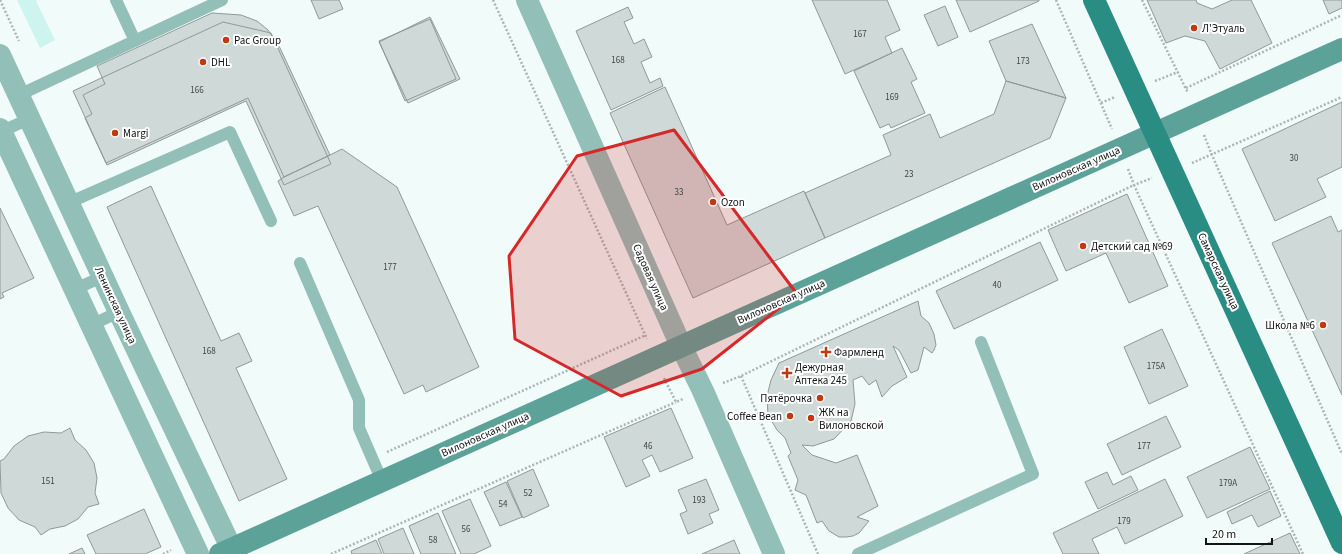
<svg xmlns="http://www.w3.org/2000/svg" width="1342" height="554" viewBox="0 0 1342 554" font-family="'Source Sans 3',sans-serif">
	<style>
		.green { fill: #cdf4ee }
		.building { fill: #cfd9d8; stroke: #909998 }
		.lines { fill: none; stroke-linecap: round; stroke-linejoin: round }
		.path { stroke: #adb5b4; stroke-width: 2.5; stroke-dasharray: 2 2; stroke-linecap: butt }
		.lane { stroke: #93bfb9; stroke-width: 12 }
		.street { stroke: #93bfb9; stroke-width: 22 }
		.secondary { stroke: #5ca299; stroke-width: 22 }
		.primary { stroke: #2a8d83; stroke-width: 22 }
		.marked { fill: #d62828; fill-opacity: 0.2; stroke: #d62828; stroke-width: 3; stroke-linejoin: round }
		.poi-dot { fill: #c1390e; stroke: #fff; stroke-width: 1.5 }
		.labels { text-anchor: middle; stroke-width: 4; stroke-linejoin: round; paint-order: stroke }
		.number-label { font-size: 9px; fill: #404645 }
		.poi-label { font-size: 11px; fill: #111514; stroke: #fff; text-anchor: start }
		.street-label { font-size: 11px; fill: #111514; stroke: #fff }
	</style>
	<rect width="100%" height="100%" fill="#f1fbfa"/>
	<path class="green" d="M17,0H38L36,1L55,40L40,48Z"/>
	<path class="building" d="M311,0H339L343,9L319,19Z
		M812,0H887L900,30L885,37L892,53L845,74Z
		M956,0H1039V1L970,32Z
		M1147,0H1196L1197,3L1212,9L1232,0H1251L1272,43L1220,69L1205,41L1185,36L1166,43Z
		M1323,0H1342V8L1329,14Z
		M945,6L958,37L938,46L924,15Z
		M628,7L633,18L624,22L634,44L644,39L652,57L641,62L650,83L660,78L663,86L611,110L576,31Z
		M212,13L241,15L257,21L268,30L280,48L330,155L284,177L248,98L106,163L85,118L92,114L83,95L105,84L97,66Z
		M430,17L460,79L408,103L379,42Z
		M430,19L456,79L405,101L379,41Z
		M223,22L271,33L331,164L284,185L246,101L107,165L73,91Z
		M1032,24L1066,98L1006,81L989,41Z
		M902,48L917,79L911,82L925,113L891,128L889,124L880,128L854,71Z
		M1006,81L1066,98L1050,138L825,238L805,193L891,155L883,135L930,114L940,138L994,114Z
		M665,87L727,225L804,191L825,238L693,298L610,113Z
		M1342,102V167L1317,179L1326,197L1275,221L1242,149Z
		M342,149L397,187L479,367L426,392L423,385L404,394L318,206L294,216L278,181L284,177L330,155Z
		M151,186L221,341L239,333L252,361L236,368L287,479L239,501L107,207Z
		M1127,194L1168,286L1129,303L1106,253L1066,271L1048,230Z
		M0,208L34,278L2,293L4,297L0,299Z
		M1331,216L1338,232L1342,230V395L1272,243Z
		M1040,242L1058,280L954,329L936,291Z
		M918,301L921,316L929,323L934,334L936,345L934,350L932,353L924,347L918,370L911,373L899,350L893,346L907,377L892,386L882,397L876,380L869,385L862,376L853,380L855,404L851,421L834,439L813,446L802,445L812,455L836,463L857,455L878,506L857,517L869,521L859,533L853,536L846,537H839L829,531L822,521L817,523L806,495L795,490L798,480L788,456L791,453L785,438L777,430L768,415L767,396L771,380L779,363Z
		M1162,329L1188,386L1149,404L1124,347Z
		M671,408L693,458L660,472L652,455L642,460L650,476L626,487L604,437Z
		M1166,416L1181,447L1122,475L1107,444Z
		M70,428L75,440L86,450L94,463L97,478L95,493L99,504L88,507L78,519L65,526L50,529L41,535L35,527L19,520L8,508L1,493L0,461L4,459L14,446L28,436L44,432L61,433Z
		M1250,447L1270,489L1207,518L1187,477Z
		M533,469L549,506L523,518L507,481Z
		M1107,472L1113,485L1131,476L1138,490L1098,509L1085,482Z
		M706,479L719,510L709,514L713,523L688,534L680,514L687,511L678,490Z
		M1165,479L1183,516L1125,544L1117,527L1092,539L1099,554H1062H1063L1053,533Z
		M506,482L522,517L500,526L484,492Z
		M1270,491L1281,516L1258,527L1252,515L1232,524L1227,512Z
		M470,499L491,546L474,554H461L442,511Z
		M144,509L161,547L145,554H96L87,535Z
		M438,513L456,554H421L409,526Z
		M403,528L414,554H384L378,539Z
		M1290,533L1300,554H1244Z
		M376,540L382,554H352L351,551Z
		M734,540L740,554H702Z
		M82,548L85,554H69Z"/>
	<g class="lines">
		<path class="path" d="M0,0L19,41
			M493,0L647,339
			M1056,0L1112,129
			M1142,0L1188,93
			M1155,81L1178,72
			M1186,88L1342,15
			M1101,103L1115,97
			M1204,135L1212,155L1342,454
			M1192,163L1342,97
			M1128,169L1134,185L1152,178
			M741,376L818,554
			M664,378L676,402L683,399
			M723,383L741,376L1134,185L1303,554
			M387,452L646,335
			M163,554L171,550
			M331,554L676,402"/>
		<path class="lane" d="M116,0L135,41
			M19,95L222,0
			M0,132L29,119
			M68,203L230,132L271,221
			M300,263L359,400V428L382,481
			M75,289L102,277
			M91,325L119,312
			M858,554L1033,474L981,342"/>
		<path class="street" d="M527,0L681,346L703,391L774,554
			M0,55L119,312L234,554
			M0,129L198,554"/>
		<path class="secondary" d="M220,554L1342,49"/>
		<path class="primary" d="M1094,0L1342,543"/>
	</g>
	<path class="marked" d="M674,130L797,294L702,369L621,396L515,339L509,256L577,156Z"/>
	<g class="poi-dot">
		<circle cx="1194" cy="28" r="4"/>
		<circle cx="226" cy="40" r="4"/>
		<circle cx="203" cy="62" r="4"/>
		<circle cx="115" cy="133" r="4"/>
		<circle cx="713" cy="202" r="4"/>
		<circle cx="1083" cy="246" r="4"/>
		<circle cx="1323" cy="325" r="4"/>
		<path d="M824 346h4v4h4v4h-4v4h-4v-4h-4v-4h4z"/>
		<path d="M785 367h4v4h4v4h-4v4h-4v-4h-4v-4h4z"/>
		<circle cx="820" cy="398" r="4"/>
		<circle cx="790" cy="416" r="4"/>
		<circle cx="811" cy="418" r="4"/>
	</g>
	<g class="labels">
		<g class="number-label">
			<text x="860" y="37">167</text>
			<text x="618" y="63">168</text>
			<text x="1023" y="64">173</text>
			<text x="197" y="93">166</text>
			<text x="892" y="100">169</text>
			<text x="1294" y="161">30</text>
			<text x="909" y="177">23</text>
			<text x="679" y="195">33</text>
			<text x="390" y="270">177</text>
			<text x="997" y="288">40</text>
			<text x="209" y="354">168</text>
			<text x="1156" y="369">175А</text>
			<text x="648" y="449">46</text>
			<text x="1144" y="449">177</text>
			<text x="48" y="484">151</text>
			<text x="1228" y="486">179А</text>
			<text x="528" y="496">52</text>
			<text x="699" y="503">193</text>
			<text x="503" y="507">54</text>
			<text x="1124" y="524">179</text>
			<text x="466" y="532">56</text>
			<text x="433" y="543">58</text>
		</g>
		<g class="poi-label">
			<text x="1202" y="32">Л'Этуаль</text>
			<text x="234" y="44">Pac Group</text>
			<text x="211" y="66">DHL</text>
			<text x="123" y="137">Margi</text>
			<text x="721" y="206">Ozon</text>
			<text x="1091" y="250">Детский сад №69</text>
			<text x="1315" y="329" text-anchor="end">Школа №6</text>
			<text x="834" y="356">Фармленд</text>
			<text x="795" y="371">Дежурная<tspan x="795" dy="13">Аптека 245</tspan></text>
			<text x="812" y="402" text-anchor="end">Пятёрочка</text>
			<text x="819" y="416">ЖК на<tspan x="819" dy="13">Вилоновской</tspan></text>
			<text x="782" y="420" text-anchor="end">Coffee Bean</text>
		</g>
		<g class="street-label">
			<text transform="translate(1076 168) rotate(-24)" y="4">Вилоновская улица</text>
			<text transform="translate(1219 271) rotate(65)" y="4">Самарская улица</text>
			<text transform="translate(651 277) rotate(66)" y="4">Садовая улица</text>
			<text transform="translate(781 301) rotate(-24)" y="4">Вилоновская улица</text>
			<text transform="translate(116 305) rotate(65)" y="4">Ленинская улица</text>
			<text transform="translate(485 434) rotate(-24)" y="4">Вилоновская улица</text>
		</g>
	</g>
	<path d="M1206 538v6h66v-6" fill="none" stroke="#111514" stroke-width="2"/>
	<text x="1212" y="538" font-size="12" fill="#111514" stroke="#ffffff" stroke-width="3" paint-order="stroke">20 m</text>
</svg>
